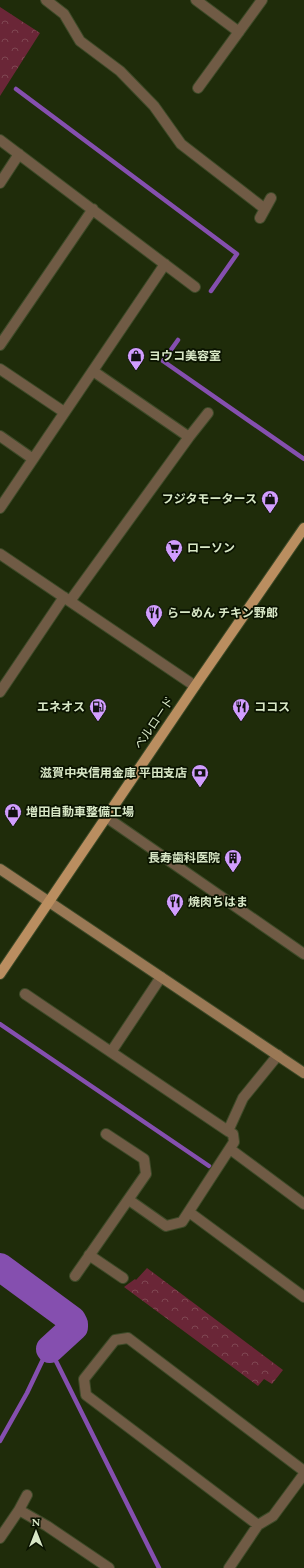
<svg xmlns="http://www.w3.org/2000/svg" width="304" height="1568" viewBox="0 0 304 1568" font-family="Spectral,'Noto Sans JP',serif">
	<style>
		.forest { fill: url(#forest-crowns) }
		.lines { fill: none; stroke-linecap: round; stroke-linejoin: round }
		.stream { stroke: #854faf; stroke-width: 4.5 }
		.river { stroke: #854faf; stroke-width: 28 }
		.street-casing { stroke: #3d4a28; stroke-width: 12 }
		.secondary-casing { stroke: #3d4a28; stroke-width: 12 }
		.primary-casing { stroke: #3d4a28; stroke-width: 12 }
		.street { stroke: #705b45; stroke-width: 10 }
		.secondary { stroke: #9a7855; stroke-width: 10 }
		.primary { stroke: #ba8e60; stroke-width: 10 }
		.labels { text-anchor: middle; stroke-width: 3.5; stroke-linejoin: round; paint-order: stroke }
		.poi-label { font-size: 12px; font-weight: bold; fill: #d8e7c6; stroke: #0a1300; text-anchor: start }
		.street-label { font-size: 12px; fill: #d8e7c6; stroke: #0a1300 }
	</style>
	<defs>
		<pattern id="forest-crowns" width="20" height="18" patternUnits="userSpaceOnUse"><rect width="20" height="18" fill="#6a2637"/><path d="M2 6a3 3 0 1 1 6 0M12 15a3 3 0 1 1 6 0" fill="none" stroke="#7f4652"/></pattern>
	</defs>
	<rect width="100%" height="100%" fill="#1f2c0a"/>
	<path class="forest" d="M0,7L40,33L0,96Z
		M147,1268L283,1370L272,1384L264,1379L258,1386L124,1287L135,1279L136,1280Z"/>
	<g class="lines">
		<path class="stream" d="M16,89L237,254L211,291
			M178,340L163,361L304,459
			M0,1024L209,1166
			M0,1441L27,1393L47,1351L50,1349L159,1568"/>
		<path class="river" d="M0,1267L72,1320L74,1324V1327L50,1349"/>
		<defs>
			<path id="street" d="M46,0L64,14L80,41L120,71L154,106L181,144L265,209
				M196,0L239,32
				M198,88L262,0
				M0,140L195,287
				M0,183L19,154
				M260,218L271,198
				M0,345L93,209
				M0,369L64,412
				M0,436L33,459
				M189,437L208,413
				M0,508L165,264
				M0,554L195,686
				M70,601L189,437L93,371
				M0,692L64,597
				M106,817L304,954
				M25,994L228,1131
				M111,1052L161,977
				M230,1149L304,1204
				M129,1200L166,1226L182,1222L234,1142L233,1134L228,1131L243,1098L278,1055
				M189,1212L304,1297
				M89,1255L123,1278
				M75,1276L146,1174L144,1159L106,1134
				M19,1510L27,1495
				M258,1525L86,1395L84,1379L115,1340L128,1338L304,1471
				M0,1538L19,1510L47,1526L109,1568
				M229,1568L258,1525L273,1516L304,1474"/>
			<path id="secondary" d="M0,869L304,1073"/>
			<path id="primary" d="M0,974L195,686L304,528"/>
		</defs>
		<use href="#street" class="street-casing"/>
		<use href="#secondary" class="secondary-casing"/>
		<use href="#primary" class="primary-casing"/>
		<use href="#street" class="street"/>
		<use href="#secondary" class="secondary"/>
		<use href="#primary" class="primary"/>
	</g>
	<defs>
		<symbol id="shop-pin" viewBox="-11 -11 22 30"><path d="M0 17L-7.5 6A9.5 9.5 0 1 1 7.5 6Z" fill="#d19dfe" stroke="#0a1300"/><path d="M-5-2.5h2.3a2.7 3.5 0 0 1 5.4 0H5L5.5 6h-11ZM-1.5-2.5h3a1.5 2.3 0 0 0-3 0Z" fill="#111"/></symbol>
		<symbol id="supermarket-pin" viewBox="-11 -11 22 30"><path d="M0 17L-7.5 6A9.5 9.5 0 1 1 7.5 6Z" fill="#d19dfe" stroke="#0a1300"/><path d="M-6-5.5h2.5l.6 2H6L4.5 2H-2.5L-4.4-4H-6ZM-1.5 3.2a1.3 1.3 0 1 0 .1 0ZM3 3.2a1.3 1.3 0 1 0 .1 0Z" fill="#111"/></symbol>
		<symbol id="restaurant-pin" viewBox="-11 -11 22 30"><path d="M0 17L-7.5 6A9.5 9.5 0 1 1 7.5 6Z" fill="#d19dfe" stroke="#0a1300"/><path d="M-5-6h1v4h1v-4h1v4h1v-4h1v5L-1.5 .5V6h-2V.5L-5-1ZM5-6V6H3V1.5H1.5Q1.5-4 5-6Z" fill="#111"/></symbol>
		<symbol id="fuel-pin" viewBox="-11 -11 22 30"><path d="M0 17L-7.5 6A9.5 9.5 0 1 1 7.5 6Z" fill="#d19dfe" stroke="#0a1300"/><path d="M-5.5-6h7V0h2V4h1.3V-2.5L3-4.5l.8-.8L6-3V5H2.5V1h-1V6h-7ZM-4.2-4.7v3.2H.2V-4.7Z" fill="#111"/></symbol>
		<symbol id="bank-pin" viewBox="-11 -11 22 30"><path d="M0 17L-7.5 6A9.5 9.5 0 1 1 7.5 6Z" fill="#d19dfe" stroke="#0a1300"/><path d="M-6-4H6V4H-6ZM0-2.3a2.3 2.3 0 1 0 0 4.6a2.3 2.3 0 1 0 0-4.6Z" fill="#111"/></symbol>
		<symbol id="building-pin" viewBox="-11 -11 22 30"><path d="M0 17L-7.5 6A9.5 9.5 0 1 1 7.5 6Z" fill="#d19dfe" stroke="#0a1300"/><path d="M-4-6H4V6H1V3H-1V6H-4ZM-2.5-4.3h1.7v1.8h-1.7ZM.8-4.3h1.7v1.8H.8ZM-2.5-1h1.7V.8h-1.7ZM.8-1h1.7V.8H.8Z" fill="#111"/></symbol>
	</defs>
	<g fill-rule="evenodd">
		<use href="#shop-pin" x="126" y="346" width="20" height="27"/>
		<use href="#shop-pin" x="260" y="489" width="20" height="27"/>
		<use href="#supermarket-pin" x="164" y="538" width="20" height="27"/>
		<use href="#restaurant-pin" x="144" y="603" width="20" height="27"/>
		<use href="#fuel-pin" x="88" y="697" width="20" height="27"/>
		<use href="#restaurant-pin" x="231" y="697" width="20" height="27"/>
		<use href="#bank-pin" x="190" y="763" width="20" height="27"/>
		<use href="#shop-pin" x="3" y="802" width="20" height="27"/>
		<use href="#building-pin" x="223" y="848" width="20" height="27"/>
		<use href="#restaurant-pin" x="165" y="892" width="20" height="27"/>
	</g>
	<g class="labels">
		<g class="poi-label">
			<text x="149" y="360">ヨウコ美容室</text>
			<text x="257" y="503" text-anchor="end">フジタモータース</text>
			<text x="187" y="552">ローソン</text>
			<text x="167" y="617">らーめん チキン野郎</text>
			<text x="85" y="711" text-anchor="end">エネオス</text>
			<text x="254" y="711">ココス</text>
			<text x="187" y="777" text-anchor="end">滋賀中央信用金庫 平田支店</text>
			<text x="26" y="816">増田自動車整備工場</text>
			<text x="220" y="862" text-anchor="end">長寿歯科医院</text>
			<text x="188" y="906">焼肉ちはま</text>
		</g>
		<g class="street-label">
			<text transform="translate(154 723) rotate(-56)" y="4">ベルロード</text>
		</g>
	</g>
	<g transform="translate(36 1532)" stroke="#0a1300" stroke-width="3" paint-order="stroke">
	<path d="M0-3L7 15L0 10L-7 15Z" fill="#d8e7c6"/>
	<text y="-6" font-size="11" font-weight="bold" text-anchor="middle" fill="#d8e7c6">N</text>
	</g>
</svg>
